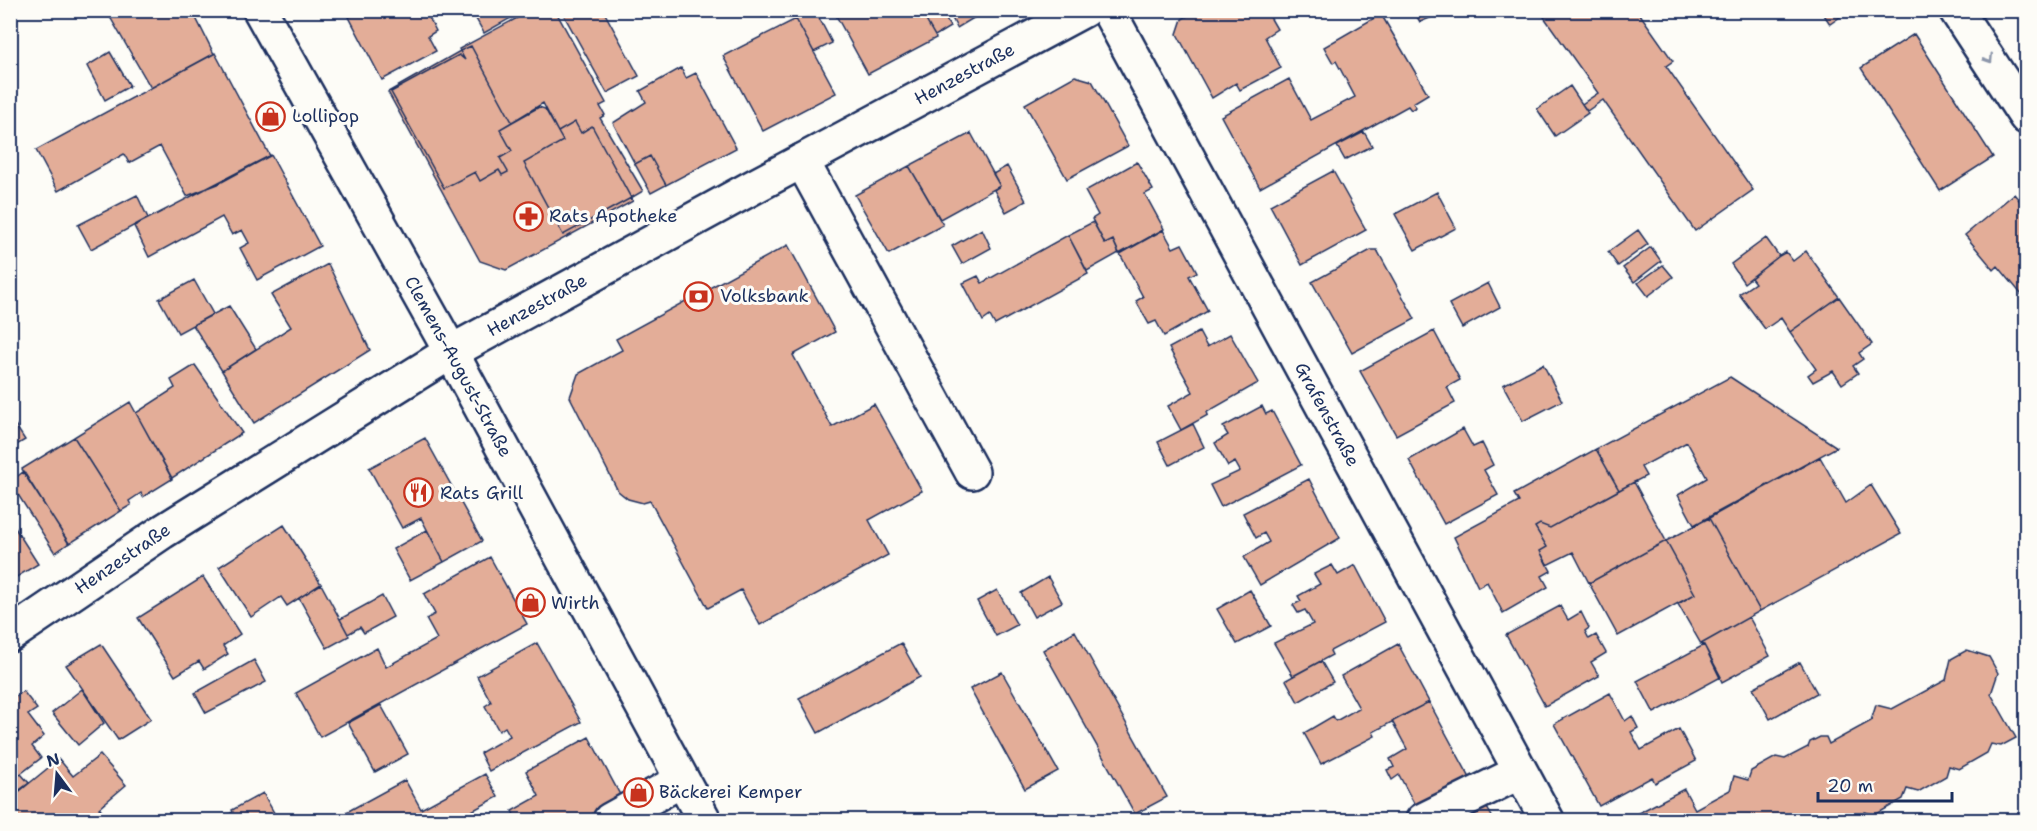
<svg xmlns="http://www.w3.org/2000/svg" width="2037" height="831" viewBox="0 0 2037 831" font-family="'Shantell Sans',sans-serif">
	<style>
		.building { fill: #e3ad98; stroke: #1b2f5e; stroke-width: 1.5 }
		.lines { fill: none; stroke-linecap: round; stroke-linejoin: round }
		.minor-casing { stroke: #1b2f5e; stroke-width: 38 }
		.minor { stroke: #fdfcf7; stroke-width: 33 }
		.oneway { stroke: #8c96aa }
		.labels { text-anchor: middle; stroke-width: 6; stroke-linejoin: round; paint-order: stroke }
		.street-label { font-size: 18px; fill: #1b2f5e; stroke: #fdfcf7 }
		.poi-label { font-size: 18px; fill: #1b2f5e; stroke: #fdfcf7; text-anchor: start }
	</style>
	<rect width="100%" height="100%" fill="#fdfcf7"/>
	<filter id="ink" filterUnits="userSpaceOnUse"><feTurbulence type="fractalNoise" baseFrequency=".0167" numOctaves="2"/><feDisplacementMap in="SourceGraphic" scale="12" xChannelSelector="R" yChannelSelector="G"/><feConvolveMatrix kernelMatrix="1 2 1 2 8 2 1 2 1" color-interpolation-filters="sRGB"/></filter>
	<g filter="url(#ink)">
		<path class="building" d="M106,10H192L214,54L151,88Z
			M345,10H361L349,17Z
			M361,10H425L436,31L428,36L436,51L382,80L349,17Z
			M471,10H525L484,33Z
			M532,10H555L606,103L600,106L605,115L600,118L643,191L631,198L592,126L581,133L575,122L558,132L543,103L512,122L471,46L460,51L459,49Z
			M561,10H603L639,76L607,93Z
			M815,10L832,43L814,52L796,19Z
			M833,10H920L936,38L868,74Z
			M920,10H941L950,27L935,36Z
			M948,10H987L957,28Z
			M1198,10H1266L1277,29L1265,37L1281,68L1240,90L1236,83L1212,98L1177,34L1182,19Z
			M1266,10H1281L1270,16Z
			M1413,10H1446L1447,11L1420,22Z
			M1539,10H1637L1673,61L1666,66L1753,190L1695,231L1603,100L1587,111L1582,104L1598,93Z
			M1821,10H1850L1830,24Z
			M1381,14L1428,94L1413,103L1416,107L1411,110L1408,106L1260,188L1221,116L1289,79L1311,120L1355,97L1336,61L1333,63L1324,47Z
			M796,19L836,93L763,131L723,56Z
			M1914,34L1993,157L1940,191L1861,68Z
			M471,46L512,122L500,129L512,151L500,158L508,172L502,175L499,170L480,181L475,172L444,188L391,92L459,55L465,60L460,51Z
			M460,51L465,60L459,55L391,92L444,188L475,172L480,181L499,170L502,175L508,172L500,158L512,151L500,129L539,107L545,109L563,141L524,163L563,235L631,198L633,201L506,270L480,261L388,92Z
			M110,52L130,86L105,100L87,66Z
			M215,53L270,156L218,184L187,196L160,146L129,163L124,154L58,191L36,150Z
			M681,68L686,78L696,73L736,148L666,185L650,156L635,164L613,123L646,102L640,91Z
			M1075,76L1092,81L1128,146L1067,179L1025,104Z
			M1570,86L1588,113L1555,136L1537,109Z
			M575,122L581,133L592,126L631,198L563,235L524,163L563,141L558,132Z
			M1364,132L1372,146L1345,160L1337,146Z
			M971,133L1000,186L940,219L909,166Z
			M271,155L320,246L257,280L240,248L249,243L242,230L232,235L222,217L149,257L134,226Z
			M650,156L666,185L651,193L635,164Z
			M1137,162L1153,190L1145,194L1164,229L1119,254L1113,240L1105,244L1092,219L1098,215L1085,191Z
			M909,166L943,225L889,254L855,195Z
			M1007,166L1026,201L1006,212L994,190L1000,186L993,174Z
			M1333,171L1366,230L1302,265L1270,205Z
			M1437,192L1456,228L1415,250L1395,214Z
			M2014,194L2026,208V300L1998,266L1994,270L1965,235Z
			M137,195L148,218L91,249L78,225Z
			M1093,222L1105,244L1113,240L1119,253L1087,271L1068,235Z
			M982,229L991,248L962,264L952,246Z
			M1163,230L1173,248L1182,244L1197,272L1189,276L1208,311L1164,336L1156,321L1149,324L1136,301L1143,297L1120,254Z
			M1638,230L1648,244L1618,266L1608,252Z
			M1068,235L1088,274L995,325L990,316L983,321L963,283L978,276L982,283Z
			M1766,238L1779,256L1744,283L1731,264Z
			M788,245L835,332L793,355L832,427L874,404L922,491L869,520L888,555L760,625L741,590L708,608L650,501L643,503L628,499L618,491L570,397L578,374L622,350L616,339Z
			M1651,247L1661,261L1634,282L1623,268Z
			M1371,250H1377L1415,319L1352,353L1312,282Z
			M1806,251L1839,297L1790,332L1781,318L1765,329L1739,294L1755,283L1751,278L1779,256L1786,252L1793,261Z
			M328,264L370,350L254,423L222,371L291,327L271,295Z
			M1663,265L1673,277L1648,296L1638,283Z
			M194,280L213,314L178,333L159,299Z
			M1488,283L1500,307L1462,328L1449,304Z
			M1839,297L1872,344L1859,353L1863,359L1853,366L1858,373L1842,384L1833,371L1813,382L1808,375L1816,369L1790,332Z
			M229,306L256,349L222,371L193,325Z
			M1434,331L1460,380L1447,387L1455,403L1396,435L1360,371Z
			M1199,332L1207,347L1230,334L1258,383L1207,412L1208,415L1181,430L1168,406L1193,392L1169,348Z
			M1543,364L1562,401L1523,421L1503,385Z
			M195,365L242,433L172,478L136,413L175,388L171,380Z
			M1730,377L1837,447L1694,525L1678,495L1707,478L1687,442L1641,467L1646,476L1619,490L1596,449Z
			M130,402L172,479L143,497L141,493L129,501L131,505L121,511L74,437Z
			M1262,406L1266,414L1272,411L1301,465L1221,507L1210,485L1240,471L1235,462L1228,466L1215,443L1228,435L1223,427Z
			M10,417L25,440L10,449Z
			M1193,424L1204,447L1170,465L1158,442Z
			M1463,429L1473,447L1482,443L1493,465L1484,470L1498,495L1444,524L1409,460Z
			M74,437L121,511L69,544L22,469Z
			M425,438L482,541L444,562L421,518L402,528L369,468Z
			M1596,449L1619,490L1550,528L1540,524L1535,527L1547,547L1540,551L1551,571L1542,576L1548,587L1503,613L1487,582L1478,587L1454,537L1519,502L1514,494Z
			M1820,457L1846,503L1871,485L1901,534L1760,611L1709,518Z
			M23,472L69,543L55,553L10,482Z
			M1309,479L1340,538L1260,585L1244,557L1269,542L1264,533L1256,538L1243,513Z
			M1634,482L1666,541L1589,583L1573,552L1547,565L1540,551L1547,547L1535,527L1540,524L1550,528Z
			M1709,518L1760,611L1701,644L1678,604L1695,594L1666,541Z
			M10,520L38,564L10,581Z
			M284,525L321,584L287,606L281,597L251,617L219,567Z
			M427,530L444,562L410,580L393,549Z
			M1666,541L1695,594L1618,636L1589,583Z
			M490,557L527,624L320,737L296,693L377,648L386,667L437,639L426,619L435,614L424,594Z
			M1332,565L1338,575L1355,565L1385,622L1330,651L1332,655L1293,676L1274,643L1313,624L1305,610L1298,613L1293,605L1301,601L1298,596L1320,584L1314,574Z
			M203,577L240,634L223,646L228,654L204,669L199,661L175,676L138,618Z
			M1048,577L1062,602L1034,617L1021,593Z
			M321,584L349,636L327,648L299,598Z
			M997,590L1017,625L996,636L977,601Z
			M1250,590L1271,626L1237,644L1217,609Z
			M382,596L393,617L364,633L360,627L348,634L340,619Z
			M1560,606L1568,620L1581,612L1589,628L1585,631L1589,639L1596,635L1606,653L1591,662L1599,676L1545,706L1506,635Z
			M1749,617L1770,656L1722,682L1704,645L1701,644Z
			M1075,631L1167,797L1135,814L1043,650Z
			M537,643L581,722L489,771L480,753L510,736L505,727L499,731L485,706L491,702L477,676Z
			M901,643L920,677L818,733L799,698Z
			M101,644L151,719L118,740L66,665Z
			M1398,644L1429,702L1373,732L1375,736L1321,764L1304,733L1333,716L1336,721L1359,708L1341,676Z
			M1704,645L1721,677L1654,713L1637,681Z
			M1967,650L1989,657L1998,673L1991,694L2016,738L2001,746L1991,744L1987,753L1959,769L1949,766L1946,776L1918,792L1907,789L1903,799L1875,815L1865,812L1862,820H1625L1684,789L1695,809L1730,790L1734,776L1748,780L1751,771L1776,757L1785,759L1808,747L1810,742L1820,737H1826L1829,744L1871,721L1876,705L1892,709L1946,680L1951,659Z
			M254,660L266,682L206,713L195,693Z
			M1321,661L1333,682L1298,702L1286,680Z
			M1800,662L1817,693L1770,719L1753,688Z
			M1002,672L1058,771L1025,789L970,689Z
			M82,689L104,723L78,745L52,713Z
			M23,691L37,709L28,715L44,736L32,746L41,758L10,782V701Z
			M1610,693L1625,721L1632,716L1638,728L1631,732L1641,750L1679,729L1696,761L1655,783L1652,777L1599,806L1554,724Z
			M1429,702L1470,778L1416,807L1399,775L1392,780L1387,770L1394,767L1390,759L1407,749L1392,721Z
			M381,705L408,754L375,772L348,723Z
			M589,737L625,804L595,820H517L512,811L539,796L526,771Z
			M100,755L126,785L99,808L107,817L102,820H15L10,816V799L59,759L73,776Z
			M21,774L29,783L10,797V782Z
			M485,774L498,797L455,820H332L405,780L421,809Z
			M263,793L278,820H219L233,812L232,810Z
			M1486,806L1494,820H1460Z"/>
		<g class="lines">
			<defs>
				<g id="minor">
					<path id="s1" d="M260,10L451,352L704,820"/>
					<path id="s2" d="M1108,10L1547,820"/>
					<path d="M1956,10L2026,117"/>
					<path d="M802,161L972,472"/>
					<path id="s3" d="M10,635L162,532L451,352L755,186L1084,10"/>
					<path d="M610,820L682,780"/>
					<path d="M1423,820L1520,772"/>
				</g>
			</defs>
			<use href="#minor" class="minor-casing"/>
			<use href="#minor" class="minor"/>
		</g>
		<defs><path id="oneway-chevron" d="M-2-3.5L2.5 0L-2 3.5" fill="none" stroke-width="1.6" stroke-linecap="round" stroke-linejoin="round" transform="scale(1.5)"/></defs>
		<use class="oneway" href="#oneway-chevron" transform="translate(1989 59) rotate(57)"/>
	</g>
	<defs>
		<symbol id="shop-ring" viewBox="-11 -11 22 22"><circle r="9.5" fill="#fdfcf7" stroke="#c8321e" stroke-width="1.5"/><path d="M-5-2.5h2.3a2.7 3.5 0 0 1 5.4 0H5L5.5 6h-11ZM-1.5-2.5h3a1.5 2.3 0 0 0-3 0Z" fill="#c8321e"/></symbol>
		<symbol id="pharmacy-ring" viewBox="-11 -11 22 22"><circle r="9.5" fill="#fdfcf7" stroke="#c8321e" stroke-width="1.5"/><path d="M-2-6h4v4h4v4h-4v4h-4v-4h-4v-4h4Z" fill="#c8321e"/></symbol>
		<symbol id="bank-ring" viewBox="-11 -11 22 22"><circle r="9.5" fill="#fdfcf7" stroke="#c8321e" stroke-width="1.5"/><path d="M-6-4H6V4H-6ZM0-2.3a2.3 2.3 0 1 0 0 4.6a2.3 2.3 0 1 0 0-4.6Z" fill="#c8321e"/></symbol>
		<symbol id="restaurant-ring" viewBox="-11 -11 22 22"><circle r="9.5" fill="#fdfcf7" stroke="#c8321e" stroke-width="1.5"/><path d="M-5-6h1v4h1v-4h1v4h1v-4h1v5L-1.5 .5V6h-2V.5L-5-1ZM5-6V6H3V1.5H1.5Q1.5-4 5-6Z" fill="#c8321e"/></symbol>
	</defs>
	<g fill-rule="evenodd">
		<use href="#shop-ring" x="254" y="100" width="33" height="33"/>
		<use href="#pharmacy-ring" x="512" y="200" width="33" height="33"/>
		<use href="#bank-ring" x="682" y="280" width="33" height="33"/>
		<use href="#restaurant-ring" x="402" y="476" width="33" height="33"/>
		<use href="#shop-ring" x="514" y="586" width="33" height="33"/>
		<use href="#shop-ring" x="622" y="776" width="33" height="33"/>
	</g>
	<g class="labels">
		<g class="street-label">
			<text dy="6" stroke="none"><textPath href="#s3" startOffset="1108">Henzestraße</textPath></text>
			<text dy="6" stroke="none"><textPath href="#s3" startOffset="622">Henzestraße</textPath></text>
			<text dy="6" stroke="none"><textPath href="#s1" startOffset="408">Clemens-August-Straße</textPath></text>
			<text dy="6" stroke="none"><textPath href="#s2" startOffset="460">Grafenstraße</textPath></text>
			<text dy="6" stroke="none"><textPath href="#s3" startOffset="136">Henzestraße</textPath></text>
		</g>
		<g class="poi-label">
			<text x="292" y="122">Lollipop</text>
			<text x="549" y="222">Rats Apotheke</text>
			<text x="720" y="302">Volksbank</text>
			<text x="440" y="499">Rats Grill</text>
			<text x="551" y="609">Wirth</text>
			<text x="659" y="798">Bäckerei Kemper</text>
		</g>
	</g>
	<rect width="2037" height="831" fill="none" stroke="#fdfcf7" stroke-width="36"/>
	<rect x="18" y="18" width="2001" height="795" fill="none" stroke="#1b2f5e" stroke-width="2" filter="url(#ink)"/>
	<g transform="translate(57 774) rotate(344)" stroke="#fdfcf7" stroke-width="4.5" paint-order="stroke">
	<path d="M0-4.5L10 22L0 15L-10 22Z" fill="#1b2f5e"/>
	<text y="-9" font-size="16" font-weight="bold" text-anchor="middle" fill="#1b2f5e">N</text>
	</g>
	<path d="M1818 792v9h134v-9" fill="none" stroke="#1b2f5e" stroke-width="3"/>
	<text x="1827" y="792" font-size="18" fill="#1b2f5e" stroke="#fdfcf7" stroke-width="4.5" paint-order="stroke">20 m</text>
</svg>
